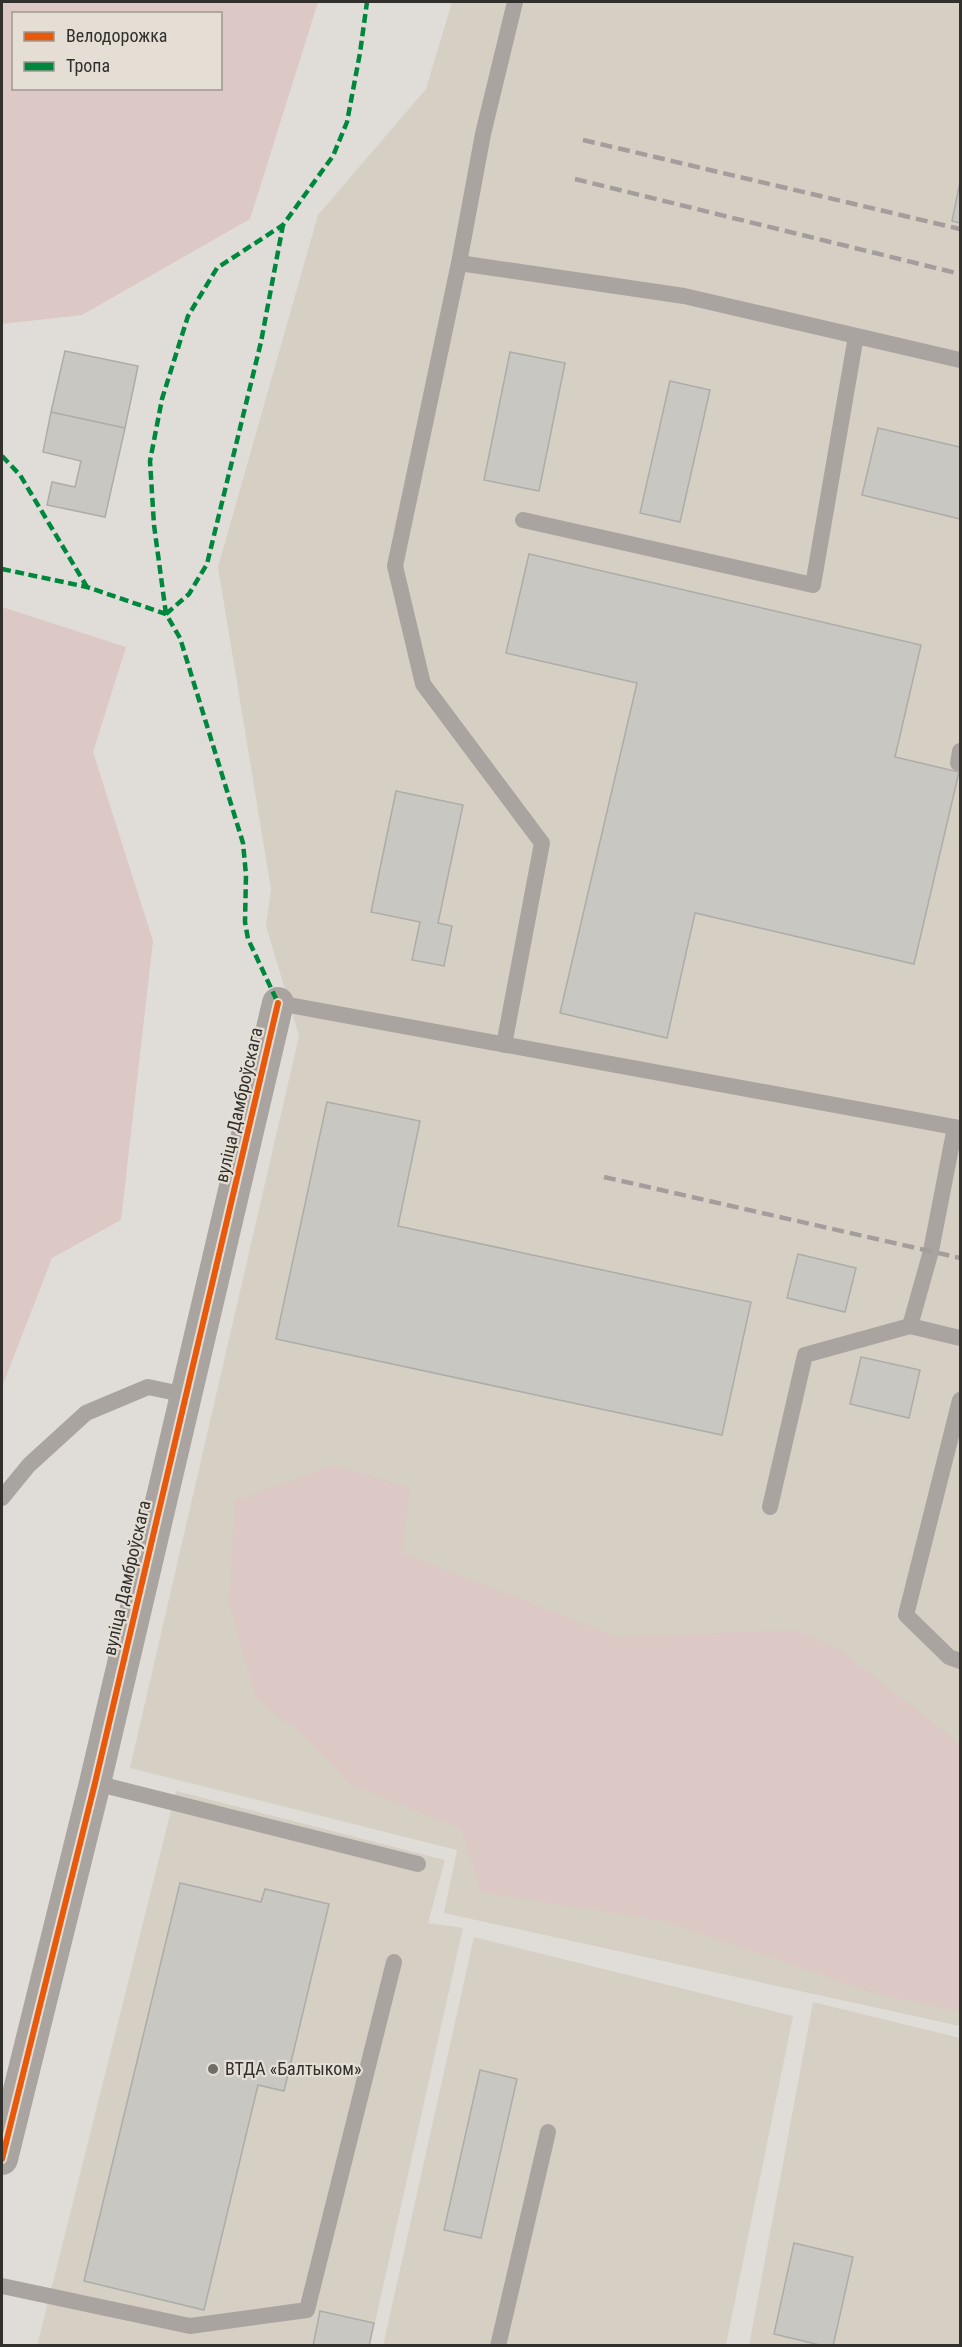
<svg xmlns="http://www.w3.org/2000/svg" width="962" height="2347" viewBox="0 0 962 2347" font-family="'Roboto Condensed',sans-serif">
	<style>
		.built { fill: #d5cfc4 }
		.green { fill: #dcc8c4; fill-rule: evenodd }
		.building { fill: #c8c7c2; stroke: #adaca8; stroke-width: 1.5 }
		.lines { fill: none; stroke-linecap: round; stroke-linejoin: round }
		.lane { stroke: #aaa4a0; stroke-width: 16 }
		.street { stroke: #aaa4a0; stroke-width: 32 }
		.rail { stroke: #a39e9b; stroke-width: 4.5; stroke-dasharray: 12 6; stroke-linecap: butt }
		.quiet { stroke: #00873e; stroke-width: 4.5; stroke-dasharray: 9 4.5; stroke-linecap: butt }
		.cycleway-casing { stroke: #e4ded5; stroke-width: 10 }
		.cycleway { stroke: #e8590c; stroke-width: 6 }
		.poi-dot { fill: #6f6d68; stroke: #e4ded5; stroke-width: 2 }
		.labels { text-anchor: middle; stroke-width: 4.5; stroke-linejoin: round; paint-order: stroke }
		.street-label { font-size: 18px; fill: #32302c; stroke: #e4ded5 }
		.poi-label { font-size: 18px; fill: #32302c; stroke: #e4ded5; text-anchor: start }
	</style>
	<rect width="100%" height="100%" fill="#e0ddd8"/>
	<path class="built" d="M452,2H960V2026L444,1913L457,1850L130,1768L299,1036L266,926L271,889L218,567L318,215L426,89Z
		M176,1791L445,1860L428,1923L463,1928L370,2345L37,2346Z
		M474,1937L793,2016L726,2345L383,2346Z
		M813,2002L960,2038V2345L749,2346Z"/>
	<path class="green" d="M2,2H318L250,219L82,315L2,324ZM14,14H220V88H14Z
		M2,607L126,647L93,752L153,941L121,1220L52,1258L2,1387Z
		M334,1465L410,1488L402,1553L618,1637L796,1630L840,1650L960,1744V2011L877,1994L664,1921L481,1892L461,1829L350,1784L302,1734L256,1699L229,1604L235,1501Z"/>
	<path class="building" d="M960,182V223L952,221Z
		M65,351L138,366L125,428L51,412Z
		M510,352L565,363L539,491L484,480Z
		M670,381L710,390L680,522L640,513Z
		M51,412L125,428L105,517L47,505L52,482L75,487L81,461L43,452Z
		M878,428L960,447V519L862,495Z
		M529,554L921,645L895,757L959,772L914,964L695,913L667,1038L560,1013L637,683L506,653Z
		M396,791L463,805L438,923L452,926L444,966L412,960L420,922L371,912Z
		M327,1102L420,1121L398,1226L751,1302L722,1435L276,1339Z
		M798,1254L856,1268L845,1312L787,1298Z
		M861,1357L920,1370L909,1418L850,1404Z
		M180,1883L261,1902L265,1889L329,1904L284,2091L258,2085L204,2310L84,2281Z
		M480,2070L517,2079L481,2238L444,2230Z
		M794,2243L853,2257L833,2346H824L774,2334Z
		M320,2311L374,2323L369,2346H313Z"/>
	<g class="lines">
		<path class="lane" d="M459,263L684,296L960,360
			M523,520L813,585L856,336
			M958,763L960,751
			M278,1003L960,1128
			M504,1045L542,843L423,684L395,566L459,263L483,134L515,2
			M910,1326L960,1338
			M960,1400L906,1615L949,1657L960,1661
			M2,1498L29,1465L86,1413L148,1387L186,1395
			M770,1507L805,1355L910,1326L931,1251L955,1127
			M95,1783L418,1864
			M2,2286L190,2326L307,2310L394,1962
			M498,2346L548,2132"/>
		<path class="street" d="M2,2159L95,1783L278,1003"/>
		<path class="rail" d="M583,140L960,229
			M575,179L960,274
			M604,1177L960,1258"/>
		<path class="quiet" d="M2,456L20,475L87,587
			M2,569L87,587L166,614L180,638L243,843L246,875L245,922L248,939L278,1003
			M166,614L154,525L150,461L162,399L188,316L217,268L283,225L333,156L347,122L360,53L367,2
			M166,614L189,594L207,564L261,342L283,225"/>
		<defs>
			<path id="cycleway" d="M2,2159L95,1783L278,1003"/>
		</defs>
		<use href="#cycleway" class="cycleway-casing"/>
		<use href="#cycleway" class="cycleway"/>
	</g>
	<circle class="poi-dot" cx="213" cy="2069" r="6"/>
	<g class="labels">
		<g class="street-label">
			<text transform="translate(239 1105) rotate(-77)" y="6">вуліца Дамброўскага</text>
			<text transform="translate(127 1578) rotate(-77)" y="6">вуліца Дамброўскага</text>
		</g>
		<g class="poi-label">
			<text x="225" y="2075">ВТДА «Балтыком»</text>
		</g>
	</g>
	<rect width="962" height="2347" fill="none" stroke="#32302c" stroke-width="6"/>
	<rect x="12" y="12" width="210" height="78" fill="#e4ded5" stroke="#9d9891" stroke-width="1.5"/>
	<rect x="24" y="32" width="30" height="9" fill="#e8590c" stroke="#9d9891" stroke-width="1.5"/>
	<text x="66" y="42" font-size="18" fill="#32302c">Велодорожка</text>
	<rect x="24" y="62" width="30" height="9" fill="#00873e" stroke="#9d9891" stroke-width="1.5"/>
	<text x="66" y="72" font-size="18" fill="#32302c">Тропа</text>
</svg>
